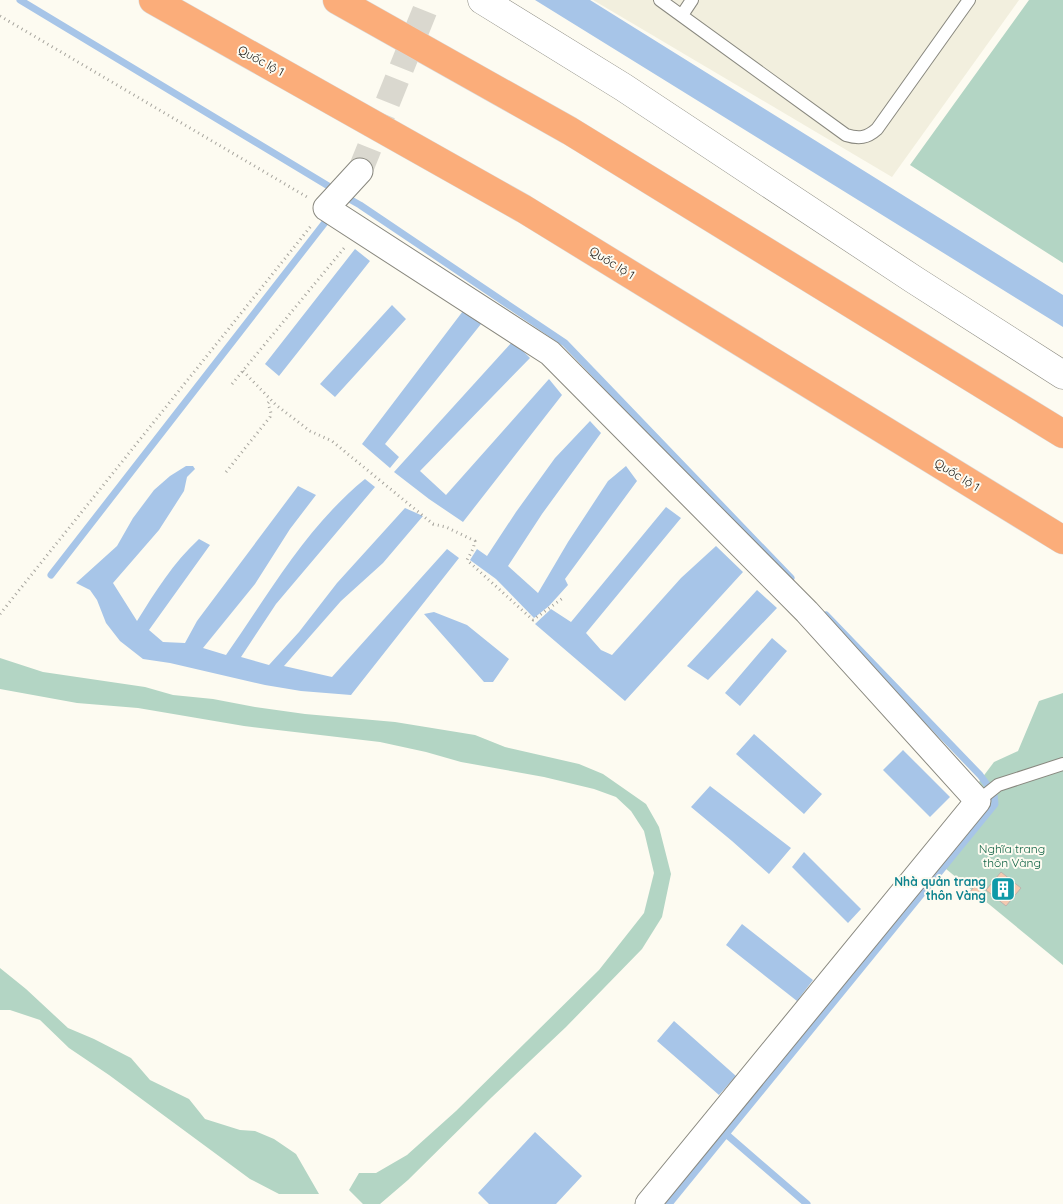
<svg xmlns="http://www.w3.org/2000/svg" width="1063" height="1204" viewBox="0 0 1063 1204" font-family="Quicksand,sans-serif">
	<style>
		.built { fill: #f2efde }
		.green { fill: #b3d5c4 }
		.water { fill: #a7c5e8 }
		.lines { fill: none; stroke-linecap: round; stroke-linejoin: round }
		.stream { stroke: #a7c5e8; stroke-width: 7 }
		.building { fill: #f4c9b0; stroke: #bcb3ae }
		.street-tunnel { stroke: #dad8cf; stroke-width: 25; stroke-dasharray: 25 12; stroke-linecap: butt }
		.lane-casing { stroke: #89887f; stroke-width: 14 }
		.street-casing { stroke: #89887f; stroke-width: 27 }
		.secondary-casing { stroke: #89887f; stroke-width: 29 }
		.highway-casing { stroke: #dad9d9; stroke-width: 29 }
		.path { stroke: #a7a59e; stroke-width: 3; stroke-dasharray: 1 4; stroke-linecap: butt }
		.lane { stroke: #fff; stroke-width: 12 }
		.street { stroke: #fff; stroke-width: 25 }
		.secondary { stroke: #fff; stroke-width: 28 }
		.highway { stroke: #fbad7a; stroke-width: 28 }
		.labels { text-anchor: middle; stroke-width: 4; stroke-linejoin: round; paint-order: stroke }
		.street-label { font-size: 12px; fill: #151411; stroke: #fdfbf1 }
		.park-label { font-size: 12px; fill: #116345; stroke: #fdfbf1 }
		.culture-label { font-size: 12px; font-weight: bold; fill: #0d838f; stroke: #fdfbf1; text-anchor: end }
	</style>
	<rect width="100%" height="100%" fill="#fdfbf1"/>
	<path class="built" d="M593,0H1019L892,177Z"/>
	<path class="green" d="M1029,0H1063V263L910,165Z
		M0,658L43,672L145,687L173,695L213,699L255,707L305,714L395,722L475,735L505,747L579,764L603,774L646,804L659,827L671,874L662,917L642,949L566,1027L492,1097L408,1180L380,1204H363L349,1190L359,1173H376L407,1155L456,1111L599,970L644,913L654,873L644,831L631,811L616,797L594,789L544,777L461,762L426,752L380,742L244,726L138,708L77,703L0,689Z
		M1063,693V965L940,864L992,800L979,782L994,762L1018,751L1039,701Z
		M0,968L26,989L68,1028L94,1039L131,1058L150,1080L189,1099L205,1119L240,1130L255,1131L274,1139L296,1154L319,1194H279L250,1179L109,1075L69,1048L40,1020L10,1010H0Z"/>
	<path class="water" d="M535,0H590L1063,295V327Z
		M355,249L370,261L279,376L265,364Z
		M392,305L406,319L335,397L320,384Z
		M463,311L485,319L385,444L399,457L390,468L362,444Z
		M513,341L530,358L420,471L446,495L549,379L562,395L463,522L429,499L394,472Z
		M590,421L601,433L542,514L508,566L538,593L568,542L608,481L626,466L637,481L565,579L568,585L549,606L534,618L496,579L470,560L477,549L487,556L516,512L555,458Z
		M186,466H193L195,469L187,477L184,491L159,530L113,583L137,621C155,592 173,563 199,539L210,545L149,630L163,642L185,643L197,621L298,486L316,495L290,529L255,584L203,648L226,655C269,594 306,527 365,479L375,487L276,604L241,657L269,665L299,632L337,583L405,508L423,516L383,563L341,601L284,666L332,677L447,549L459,558L351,695L301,691L265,685L170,663L143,659L120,641L106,623L97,600L90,590L76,583L117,546L133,518L154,490L170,476Z
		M666,507L681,518L586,633L601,650L612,655L681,578L716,546L743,572L625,701L535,624L551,609L571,622Z
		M757,590L777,608L708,680L687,666Z
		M434,612L467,625L509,659L493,682H484L424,614Z
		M772,638L787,651L740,706L725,693Z
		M754,734L822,794L804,814L736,754Z
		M903,750L950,797L930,817L883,770Z
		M710,786L791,848L769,874L732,841L691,807Z
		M804,852L861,909L848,923L792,867Z
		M742,924L813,980L797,1001L726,945Z
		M674,1021L736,1076L719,1095L657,1041Z
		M535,1132L582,1176L556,1204H489L478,1193Z"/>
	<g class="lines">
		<path class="stream" d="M20,0L335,190
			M344,196L360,205L565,343L791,578
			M51,575L330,216
			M726,1134L807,1204
			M669,1204L995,804L994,794L980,775L826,615"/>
	</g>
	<path class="building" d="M1001,872L1021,888L1006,906L986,890Z
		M978,882L984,887L975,898L969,893Z"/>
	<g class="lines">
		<path class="street-tunnel" d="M360,171L429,0"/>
		<defs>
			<path id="lane" d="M660,0L846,135C859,139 867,138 877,129L969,0
				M682,15L692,0
				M978,801L998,785L1063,764"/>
			<path id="street" d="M360,171L326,208L550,353L807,612L978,801L648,1204"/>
			<path id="secondary" d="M482,0L623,87L913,279L1063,375"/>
			<path id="highway" d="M153,0L524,209L1063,540
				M337,0L570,131L1063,434"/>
		</defs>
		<use href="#lane" class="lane-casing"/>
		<use href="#street" class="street-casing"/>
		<use href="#secondary" class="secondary-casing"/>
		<use href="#highway" class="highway-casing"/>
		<path class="path" d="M0,16L307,197
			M243,371L276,405L310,431L332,441L433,524L446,527L475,541L473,549L467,560L533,620L563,598
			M232,384L345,247
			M226,472L270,417L271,413L268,403L271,400
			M0,614L311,226"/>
		<use href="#lane" class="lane"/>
		<use href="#street" class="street"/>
		<use href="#secondary" class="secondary"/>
		<use href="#highway" class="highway"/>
	</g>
	<defs>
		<symbol id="building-square" viewBox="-11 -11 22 22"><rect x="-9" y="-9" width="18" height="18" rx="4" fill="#0f9aa8" stroke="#fdfbf1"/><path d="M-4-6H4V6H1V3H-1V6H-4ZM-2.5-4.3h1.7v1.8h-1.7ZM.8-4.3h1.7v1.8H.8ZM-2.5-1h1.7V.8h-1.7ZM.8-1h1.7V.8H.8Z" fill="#fff"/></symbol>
	</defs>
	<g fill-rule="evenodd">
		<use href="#building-square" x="989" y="875" width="28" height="28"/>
	</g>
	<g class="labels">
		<g class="street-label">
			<text transform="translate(261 61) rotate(29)" y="4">Quốc lộ 1</text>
			<text transform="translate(612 263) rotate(32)" y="4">Quốc lộ 1</text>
			<text transform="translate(957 475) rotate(32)" y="4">Quốc lộ 1</text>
		</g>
		<g class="park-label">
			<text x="1012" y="853">Nghĩa trang<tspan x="1012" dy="14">thôn Vàng</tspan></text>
		</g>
		<g class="culture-label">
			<text x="986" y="886">Nhà quản trang<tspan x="986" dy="14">thôn Vàng</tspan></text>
		</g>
	</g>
</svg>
